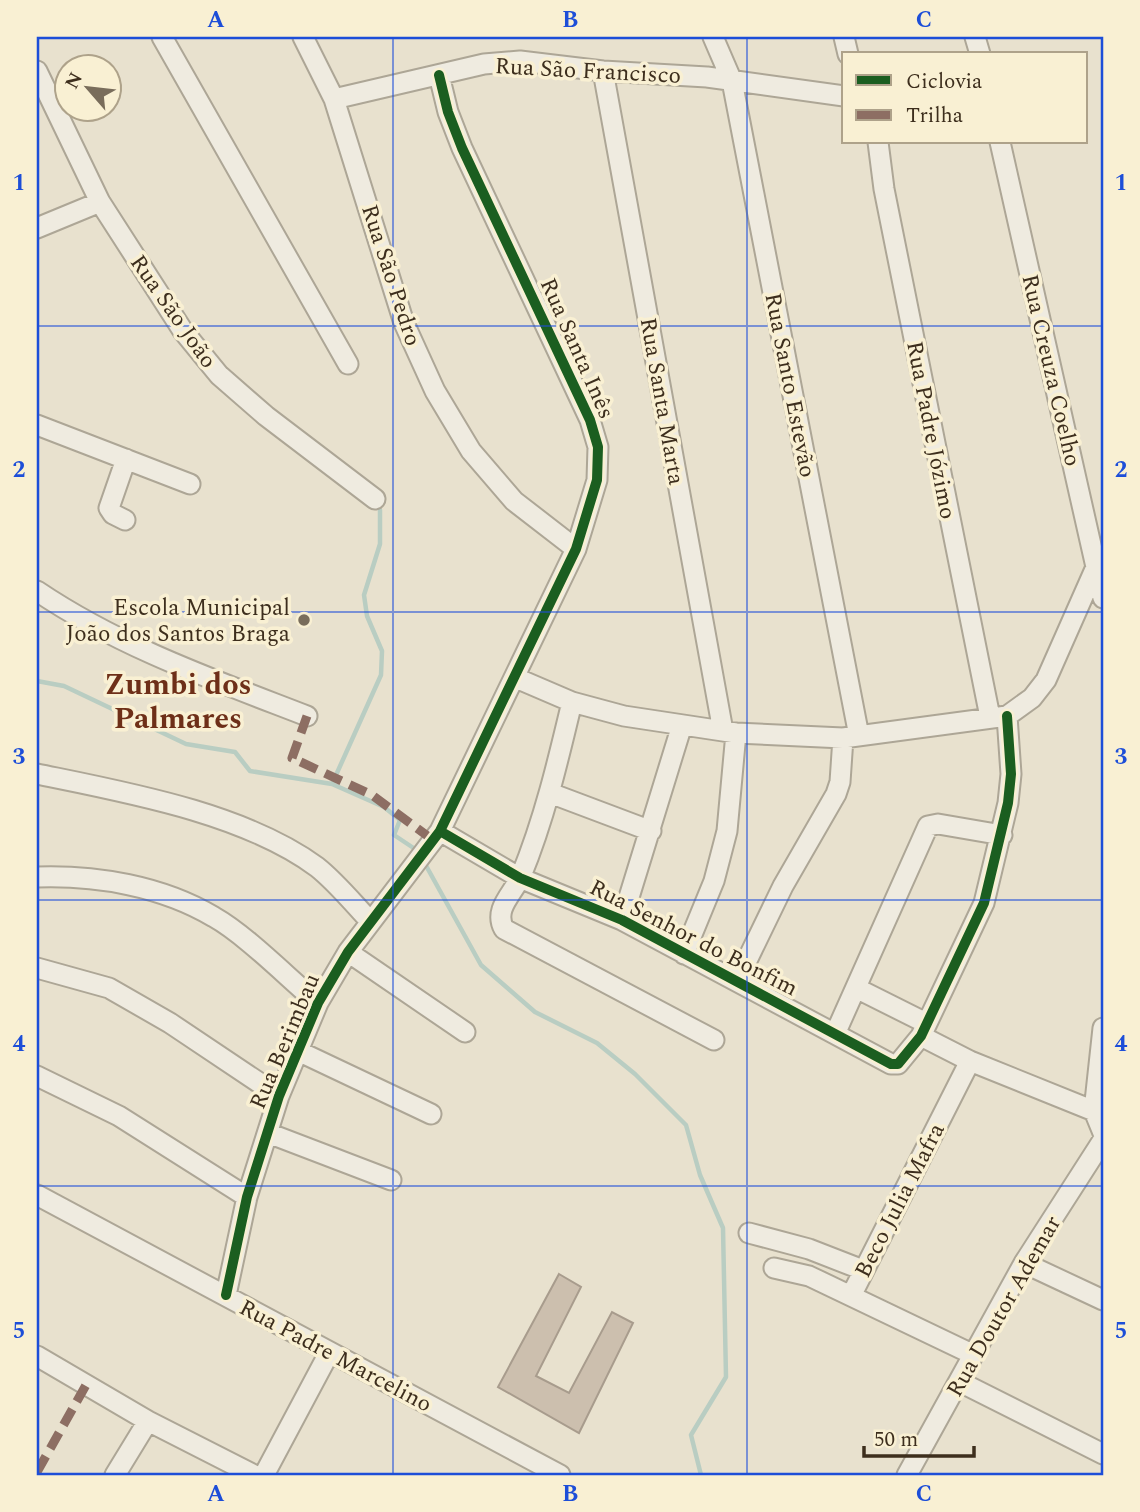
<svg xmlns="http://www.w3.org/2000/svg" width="1140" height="1512" viewBox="0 0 1140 1512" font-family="Spectral,serif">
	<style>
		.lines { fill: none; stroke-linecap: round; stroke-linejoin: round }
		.stream { stroke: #b9cdc2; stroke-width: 4.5 }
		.building { fill: #ccbfae; stroke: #a89c8d; stroke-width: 2 }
		.minor-casing { stroke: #ada696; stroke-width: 23 }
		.minor { stroke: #efebe0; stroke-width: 19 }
		.quiet { stroke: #8d6e63; stroke-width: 9; stroke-dasharray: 18 9; stroke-linecap: butt }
		.cycleway-casing { stroke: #f9f0d3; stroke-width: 15 }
		.cycleway { stroke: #1b5e20; stroke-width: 10 }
		.grid { fill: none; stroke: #1d4ed8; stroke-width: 2; stroke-opacity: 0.55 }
		.poi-dot { fill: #796d5b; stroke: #f9f0d3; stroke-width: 2.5 }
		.labels { text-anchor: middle; stroke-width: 7; stroke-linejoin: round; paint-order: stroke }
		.street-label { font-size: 23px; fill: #3d2e1d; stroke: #f9f0d3 }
		.poi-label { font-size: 23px; fill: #3d2e1d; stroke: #f9f0d3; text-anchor: end }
		.district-label { font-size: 30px; font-weight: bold; fill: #6e2f18; stroke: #f9f0d3 }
		.neatline { fill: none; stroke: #1d4ed8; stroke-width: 2.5 }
		.grid-label { font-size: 23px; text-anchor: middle; font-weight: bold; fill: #1d4ed8 }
	</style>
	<rect width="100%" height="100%" fill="#e8e1ce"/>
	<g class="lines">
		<path class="stream" d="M37,681L64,686L186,744L235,752L250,771L332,784L384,807L400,820L394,835L418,851
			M332,784L381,675L382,651L367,616L364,595L380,544V510
			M424,862L481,965L535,1012L597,1043L635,1074L686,1125L700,1175L723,1228L726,1377L691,1435L701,1475"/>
	</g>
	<path class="building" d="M559,1274L581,1287L536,1376L569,1393L612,1312L633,1323L579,1433L498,1387Z"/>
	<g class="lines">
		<defs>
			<path id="minor" d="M162,37L348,364
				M303,37L334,99L404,323L435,391L471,451L514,501L576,549
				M713,37L732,81L859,736
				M844,37L848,54
				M975,37L980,54
				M37,71L100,202L183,331L219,375L266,416L375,499
				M603,71L723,731
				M334,99L484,64L520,61L603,71L707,77L844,96
				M878,142L884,189L990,717
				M1000,142L1103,598
				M37,228L100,202
				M37,425L190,484
				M125,520L113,514L109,508L126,459
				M37,591C120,647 214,680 307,716
				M516,678L572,702L624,716L736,733L843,738L1007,716L1032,698L1046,680L1096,567
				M572,702C558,761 544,820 521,876C513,894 493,909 504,929L714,1040
				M37,774C125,792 244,813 317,867C336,882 353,903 370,921
				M550,793L651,831
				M440,831L520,878L622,920L891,1064H898L921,1036L984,903L1008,803L1011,774L1007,716
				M37,877C96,875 162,886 214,917C246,935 288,978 318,1003
				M622,920L682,725
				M348,952L465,1032
				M684,954L714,881L727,831L736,733
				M37,968L109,988L170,1023L279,1096
				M737,981L783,886L836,794L840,782L843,738
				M856,988L926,1023
				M1103,1028L1094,1111L1103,1133
				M835,1034L928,826L938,824L1002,835
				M921,1036L970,1061L1094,1111
				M298,1051L431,1114
				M37,1076L119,1116L247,1197
				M268,1133L391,1180
				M37,1195L560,1475
				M749,1233L809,1249L863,1270
				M1024,1263L1103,1300
				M774,1268L809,1276L972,1354
				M852,1294L970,1061
				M226,1295L247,1197L279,1096L318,1003L348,952L440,831L576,549L597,480L598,447L590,420L462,148L448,112L439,75
				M37,1356L148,1421L254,1475
				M960,1382L1103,1454
				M115,1475L148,1421
				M264,1475L329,1353
				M907,1475L1024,1263L1103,1140"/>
		</defs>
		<use href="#minor" class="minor-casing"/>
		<use href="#minor" class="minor"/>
		<path class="quiet" d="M307,716L292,758L372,795L433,840
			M37,1472L86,1385"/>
		<defs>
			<path id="cycleway" d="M440,831L520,878L622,920L891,1064H898L921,1036L984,903L1008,803L1011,774L1007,716
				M226,1295L247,1197L279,1096L318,1003L348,952L440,831L576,549L597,480L598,447L590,420L462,148L448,112L439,75"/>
		</defs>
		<use href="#cycleway" class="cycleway-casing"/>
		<use href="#cycleway" class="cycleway"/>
	</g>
	<path class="grid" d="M393,37V1475M747,37V1475M37,326H1103M37,612H1103M37,900H1103M37,1186H1103"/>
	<circle class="poi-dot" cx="304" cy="620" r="7"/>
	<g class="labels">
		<g class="street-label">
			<text transform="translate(588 70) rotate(3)" y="8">Rua São Francisco</text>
			<text transform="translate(392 275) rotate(72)" y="8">Rua São Pedro</text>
			<text transform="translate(174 311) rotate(55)" y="8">Rua São João</text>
			<text transform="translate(578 348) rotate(66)" y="8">Rua Santa Inês</text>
			<text transform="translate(1052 370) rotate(77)" y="8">Rua Creuza Coelho</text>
			<text transform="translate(791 385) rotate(79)" y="8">Rua Santo Estevão</text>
			<text transform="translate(663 401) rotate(80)" y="8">Rua Santa Marta</text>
			<text transform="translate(932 430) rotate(79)" y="8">Rua Padre Józimo</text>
			<text transform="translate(694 937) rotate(27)" y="8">Rua Senhor do Bonfim</text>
			<text transform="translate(284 1041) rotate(-67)" y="8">Rua Berimbau</text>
			<text transform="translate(899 1200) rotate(-63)" y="8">Beco Julia Mafra</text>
			<text transform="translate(1003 1306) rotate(-60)" y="8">Rua Doutor Ademar</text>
			<text transform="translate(336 1355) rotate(28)" y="8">Rua Padre Marcelino</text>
		</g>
		<g class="poi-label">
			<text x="290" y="615">Escola Municipal<tspan x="290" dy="26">João dos Santos Braga</tspan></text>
		</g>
		<g class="district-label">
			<text x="178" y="694">Zumbi dos<tspan x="178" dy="34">Palmares</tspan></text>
		</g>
	</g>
	<rect width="1140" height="1512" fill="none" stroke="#f9f0d3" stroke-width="77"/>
	<rect x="842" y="52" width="245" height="91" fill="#f9f0d3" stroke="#aea28a" stroke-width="2"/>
	<rect x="856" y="75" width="35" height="10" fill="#1b5e20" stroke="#aea28a" stroke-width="2"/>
	<text x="906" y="88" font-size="21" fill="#3d2e1d">Ciclovia</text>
	<rect x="856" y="110" width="35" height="10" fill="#8d6e63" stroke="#aea28a" stroke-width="2"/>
	<text x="906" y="122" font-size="21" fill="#3d2e1d">Trilha</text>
	<g transform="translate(88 88) rotate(298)"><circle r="33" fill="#f9f0d3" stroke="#aea28a" stroke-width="2"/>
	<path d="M0-5L12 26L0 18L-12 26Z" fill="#796d5b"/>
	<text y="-10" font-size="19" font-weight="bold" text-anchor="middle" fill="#3d2e1d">N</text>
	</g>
	<path d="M864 1446v10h110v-10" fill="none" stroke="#3d2e1d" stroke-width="3.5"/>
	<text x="874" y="1446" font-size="21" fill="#3d2e1d" stroke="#f9f0d3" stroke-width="5" paint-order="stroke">50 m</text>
	<rect x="38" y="38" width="1064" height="1436" class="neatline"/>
	<g class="grid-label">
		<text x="216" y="27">A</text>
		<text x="570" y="27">B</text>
		<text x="924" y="27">C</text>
		<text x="19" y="190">1</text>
		<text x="1121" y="190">1</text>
		<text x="19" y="477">2</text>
		<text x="1121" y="477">2</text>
		<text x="19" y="764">3</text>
		<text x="1121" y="764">3</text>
		<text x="19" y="1051">4</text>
		<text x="1121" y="1051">4</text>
		<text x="19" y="1338">5</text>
		<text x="1121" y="1338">5</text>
		<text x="216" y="1501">A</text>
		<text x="570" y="1501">B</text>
		<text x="924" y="1501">C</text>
	</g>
</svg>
